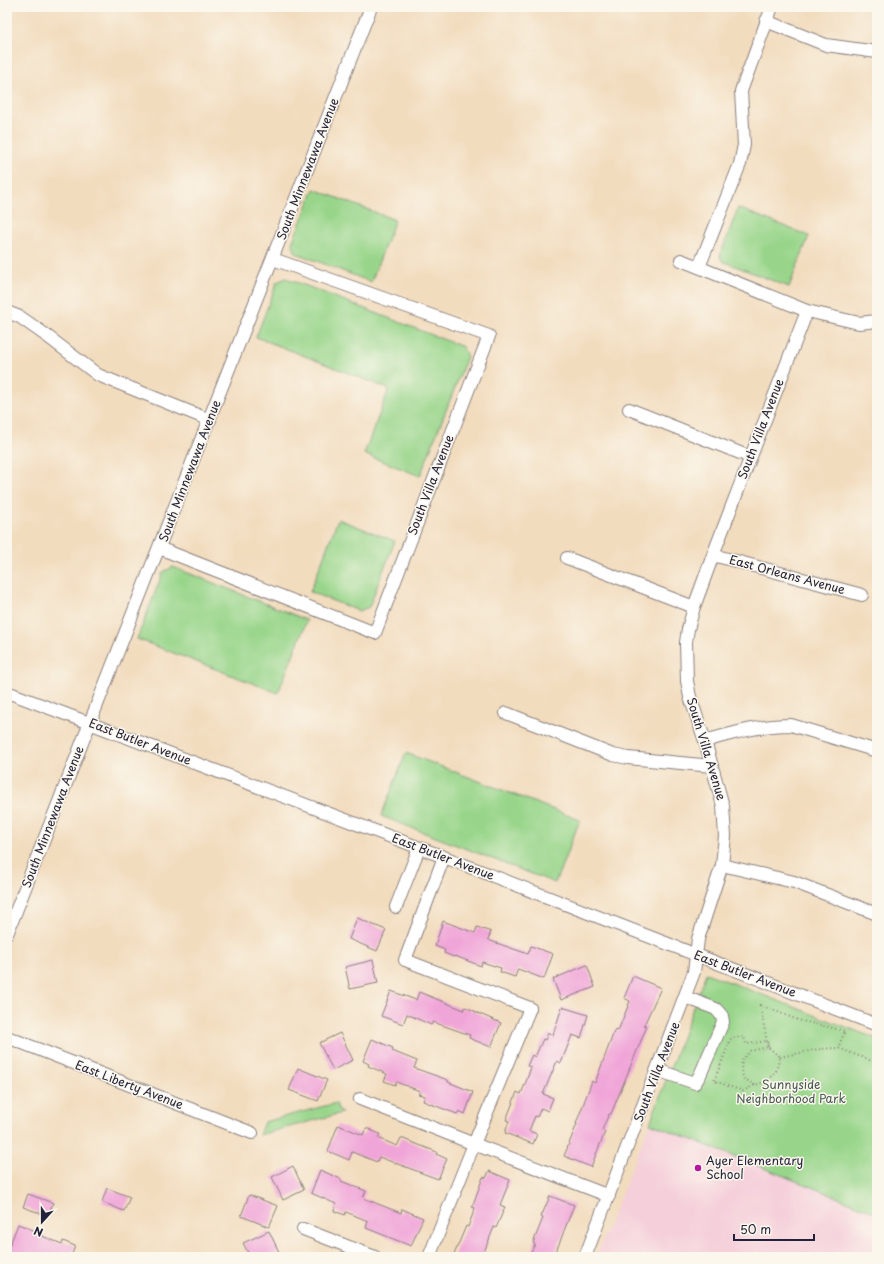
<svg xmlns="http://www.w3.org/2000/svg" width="884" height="1264" viewBox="0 0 884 1264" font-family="'Playpen Sans',sans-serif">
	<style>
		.built { fill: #f5cfda }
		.green { fill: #98d58a; stroke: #5d7c62 }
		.building { fill: #f0a5d8 }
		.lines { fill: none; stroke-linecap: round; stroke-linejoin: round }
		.minor-casing { stroke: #8a7f7c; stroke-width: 14 }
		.path { stroke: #8a7f7c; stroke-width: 2; stroke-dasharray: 1 3; stroke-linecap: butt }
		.minor { stroke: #fff; stroke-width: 12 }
		.poi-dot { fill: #b5179e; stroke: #fbf7ec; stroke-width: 1.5 }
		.labels { text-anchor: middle; stroke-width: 3; stroke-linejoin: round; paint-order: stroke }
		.street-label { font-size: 12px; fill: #22223b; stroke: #fbf7ec }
		.park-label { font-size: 12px; fill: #455853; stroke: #fbf7ec }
		.poi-label { font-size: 12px; fill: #22223b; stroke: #fbf7ec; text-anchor: start }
	</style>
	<rect width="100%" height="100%" fill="#fbf7ec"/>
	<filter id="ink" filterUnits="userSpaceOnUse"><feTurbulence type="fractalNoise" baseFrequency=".025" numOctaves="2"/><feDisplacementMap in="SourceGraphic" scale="8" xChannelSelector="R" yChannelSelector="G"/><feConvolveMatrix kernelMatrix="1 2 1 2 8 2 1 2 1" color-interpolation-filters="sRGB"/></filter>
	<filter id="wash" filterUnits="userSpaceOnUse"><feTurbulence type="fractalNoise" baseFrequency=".012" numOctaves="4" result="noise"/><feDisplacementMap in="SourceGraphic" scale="16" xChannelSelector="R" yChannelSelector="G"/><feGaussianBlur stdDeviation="0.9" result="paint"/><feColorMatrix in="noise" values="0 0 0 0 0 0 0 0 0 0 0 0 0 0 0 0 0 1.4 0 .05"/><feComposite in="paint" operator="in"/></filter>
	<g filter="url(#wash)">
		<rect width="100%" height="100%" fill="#f2dcbe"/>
		<path class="built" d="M650,1123L877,1213V1257H596Z"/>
		<path class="green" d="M314,189L395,220L371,282L296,253L292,243Z
			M738,208L809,236L789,287L722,261L720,256Z
			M286,278L463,347L467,357L420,476L364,454L389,389L256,337L277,282Z
			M338,519L395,541L369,607L359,611L310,592Z
			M173,567L307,620L278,693L137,639L163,572Z
			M406,753L580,820L555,883L381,816Z
			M706,973L877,1039V1213L650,1123Z
			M336,1103L338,1109L342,1113L259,1135L264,1122Z"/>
		<g id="blocks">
			<path class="building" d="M357,918L386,930L377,951L349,939Z
				M443,921L475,933L477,927L491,932L488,939L491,941L528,954L531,946L553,954L544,979L518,969L515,977L500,972L501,968L482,962L481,966L455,956L454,957L444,953L445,950L435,946Z
				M373,960L378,983L350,989L345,967Z
				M587,965L595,987L561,1000L553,979Z
				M633,976L661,988L644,1025L647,1026L611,1114H609L602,1130L605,1132L591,1167L564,1156L577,1124H576L592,1081L595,1083L615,1029L618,1031L630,1001L624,998Z
				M391,991L416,1000L419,992L464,1010L465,1007L475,1011V1012L501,1023L491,1047L469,1038L470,1035L433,1022L431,1025L407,1014L403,1024L381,1016Z
				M562,1007L588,1015L581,1038L572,1035L561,1063L557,1061L543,1094L553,1098L548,1111L541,1108L537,1117L535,1116L529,1131L537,1134L533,1144L505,1133L509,1121L506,1120L517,1092L521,1094L527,1079L531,1067L527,1066L532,1055L535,1057L543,1039L545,1040L548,1033L553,1035Z
				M340,1033L353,1060L333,1070L319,1043Z
				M372,1039L393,1048L392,1051L417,1061L414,1068L448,1080V1082L473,1092L465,1114L459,1111L457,1114L423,1101L425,1096L418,1094L420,1091L396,1082L395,1085L384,1081L387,1074L368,1066L369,1064L363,1061Z
				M298,1068L327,1080L318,1101L289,1090Z
				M338,1125L363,1135L366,1128L380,1134L378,1138L397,1146L401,1138L437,1152L436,1154L447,1159L438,1179L379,1157L377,1162L352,1152L349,1160L328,1151Z
				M293,1166L304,1190L283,1200L272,1177Z
				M320,1170L341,1179V1181L366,1191L363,1198L401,1213L402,1209L423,1218L411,1246L366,1228L368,1221L346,1212L345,1215L334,1211L336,1204L311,1193Z
				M489,1171L510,1180L500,1205L505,1207L496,1228L494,1227L482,1257H453L466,1226L468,1227L475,1208L472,1207L483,1177L486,1178Z
				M107,1188L130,1197L124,1211L102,1202Z
				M28,1194L53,1203L48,1216L23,1207Z
				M249,1195L278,1206L269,1227L241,1216Z
				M550,1196L574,1205L554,1257H529L535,1244L533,1243L543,1218L541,1217Z
				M18,1224L43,1234L42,1236L62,1244L63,1241L75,1246L71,1257H33L20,1252L18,1257L7,1252Z
				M269,1231L279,1252L269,1257H250L243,1243Z"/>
		</g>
	</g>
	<g filter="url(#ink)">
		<use href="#blocks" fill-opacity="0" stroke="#8a7f7c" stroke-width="1"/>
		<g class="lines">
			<defs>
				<path id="minor" d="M766,21L826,45L877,52
					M681,260L807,311L859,323L877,321
					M699,267L740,164L744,145L741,91L772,7
					M7,312L20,317L47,336L98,375L210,420
					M629,409L750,457
					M159,548L375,633L489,336L273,259
					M713,555L862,595
					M567,558L694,607
					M7,692L444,857L877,1025
					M506,713L613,755L628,758L712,766
					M705,741C734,733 761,725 791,725L877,751
					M722,865L794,882L877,914
					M396,907L419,848
					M7,934L371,7
					M7,1037L252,1133
					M657,1070L695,1083L700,1075L723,1022L722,1016L716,1009L685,997
					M360,1099L474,1144L530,1008L405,960L444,857
					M303,1229L375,1257
					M429,1257L474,1144L609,1196
					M585,1257L694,972L698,939L722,865L725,836L723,806L705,741L690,697L687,681L686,642L688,629L694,607L713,555L807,311"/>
			</defs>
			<use href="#minor" class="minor-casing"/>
			<path class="path" d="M768,1047L767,1041L746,1044L744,1037L731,1038L714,1081L743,1091L755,1085L767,1081L776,1071L780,1057L768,1047L760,1005L798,1020L845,1031L838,1048
				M780,1057L819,1049L838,1048L877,1063
				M755,1085L744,1079L741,1071L742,1060L750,1051L768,1047"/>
			<use href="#minor" class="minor"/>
		</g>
	</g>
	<circle class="poi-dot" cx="698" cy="1168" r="4"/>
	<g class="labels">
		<g class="street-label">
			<text transform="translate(308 169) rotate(-69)" y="4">South Minnewawa Avenue</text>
			<text transform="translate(761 429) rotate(-69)" y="4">South Villa Avenue</text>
			<text transform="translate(190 471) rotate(-69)" y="4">South Minnewawa Avenue</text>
			<text transform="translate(431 485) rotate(-69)" y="4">South Villa Avenue</text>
			<text transform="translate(787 575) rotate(15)" y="4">East Orleans Avenue</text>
			<text transform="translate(140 742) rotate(21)" y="4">East Butler Avenue</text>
			<text transform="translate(706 749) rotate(73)" y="4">South Villa Avenue</text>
			<text transform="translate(53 817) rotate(-69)" y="4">South Minnewawa Avenue</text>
			<text transform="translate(443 857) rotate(21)" y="4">East Butler Avenue</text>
			<text transform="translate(745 974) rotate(21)" y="4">East Butler Avenue</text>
			<text transform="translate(657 1072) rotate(-69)" y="4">South Villa Avenue</text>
			<text transform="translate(129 1085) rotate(21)" y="4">East Liberty Avenue</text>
		</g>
		<g class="park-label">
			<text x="791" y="1089">Sunnyside<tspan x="791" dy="14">Neighborhood Park</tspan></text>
		</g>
		<g class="poi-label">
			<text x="706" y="1165">Ayer Elementary<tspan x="706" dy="14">School</tspan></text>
		</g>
	</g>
	<rect width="884" height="1264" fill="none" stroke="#fbf7ec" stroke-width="24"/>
	<g transform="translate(42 1222) rotate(201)" stroke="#fbf7ec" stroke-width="3" paint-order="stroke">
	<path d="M0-3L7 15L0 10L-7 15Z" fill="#22223b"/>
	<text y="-6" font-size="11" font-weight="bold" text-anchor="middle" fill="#22223b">N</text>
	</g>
	<path d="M734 1234v6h80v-6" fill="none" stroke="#22223b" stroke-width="2"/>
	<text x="740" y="1234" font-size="12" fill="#22223b" stroke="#fbf7ec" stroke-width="3" paint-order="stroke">50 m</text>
</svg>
